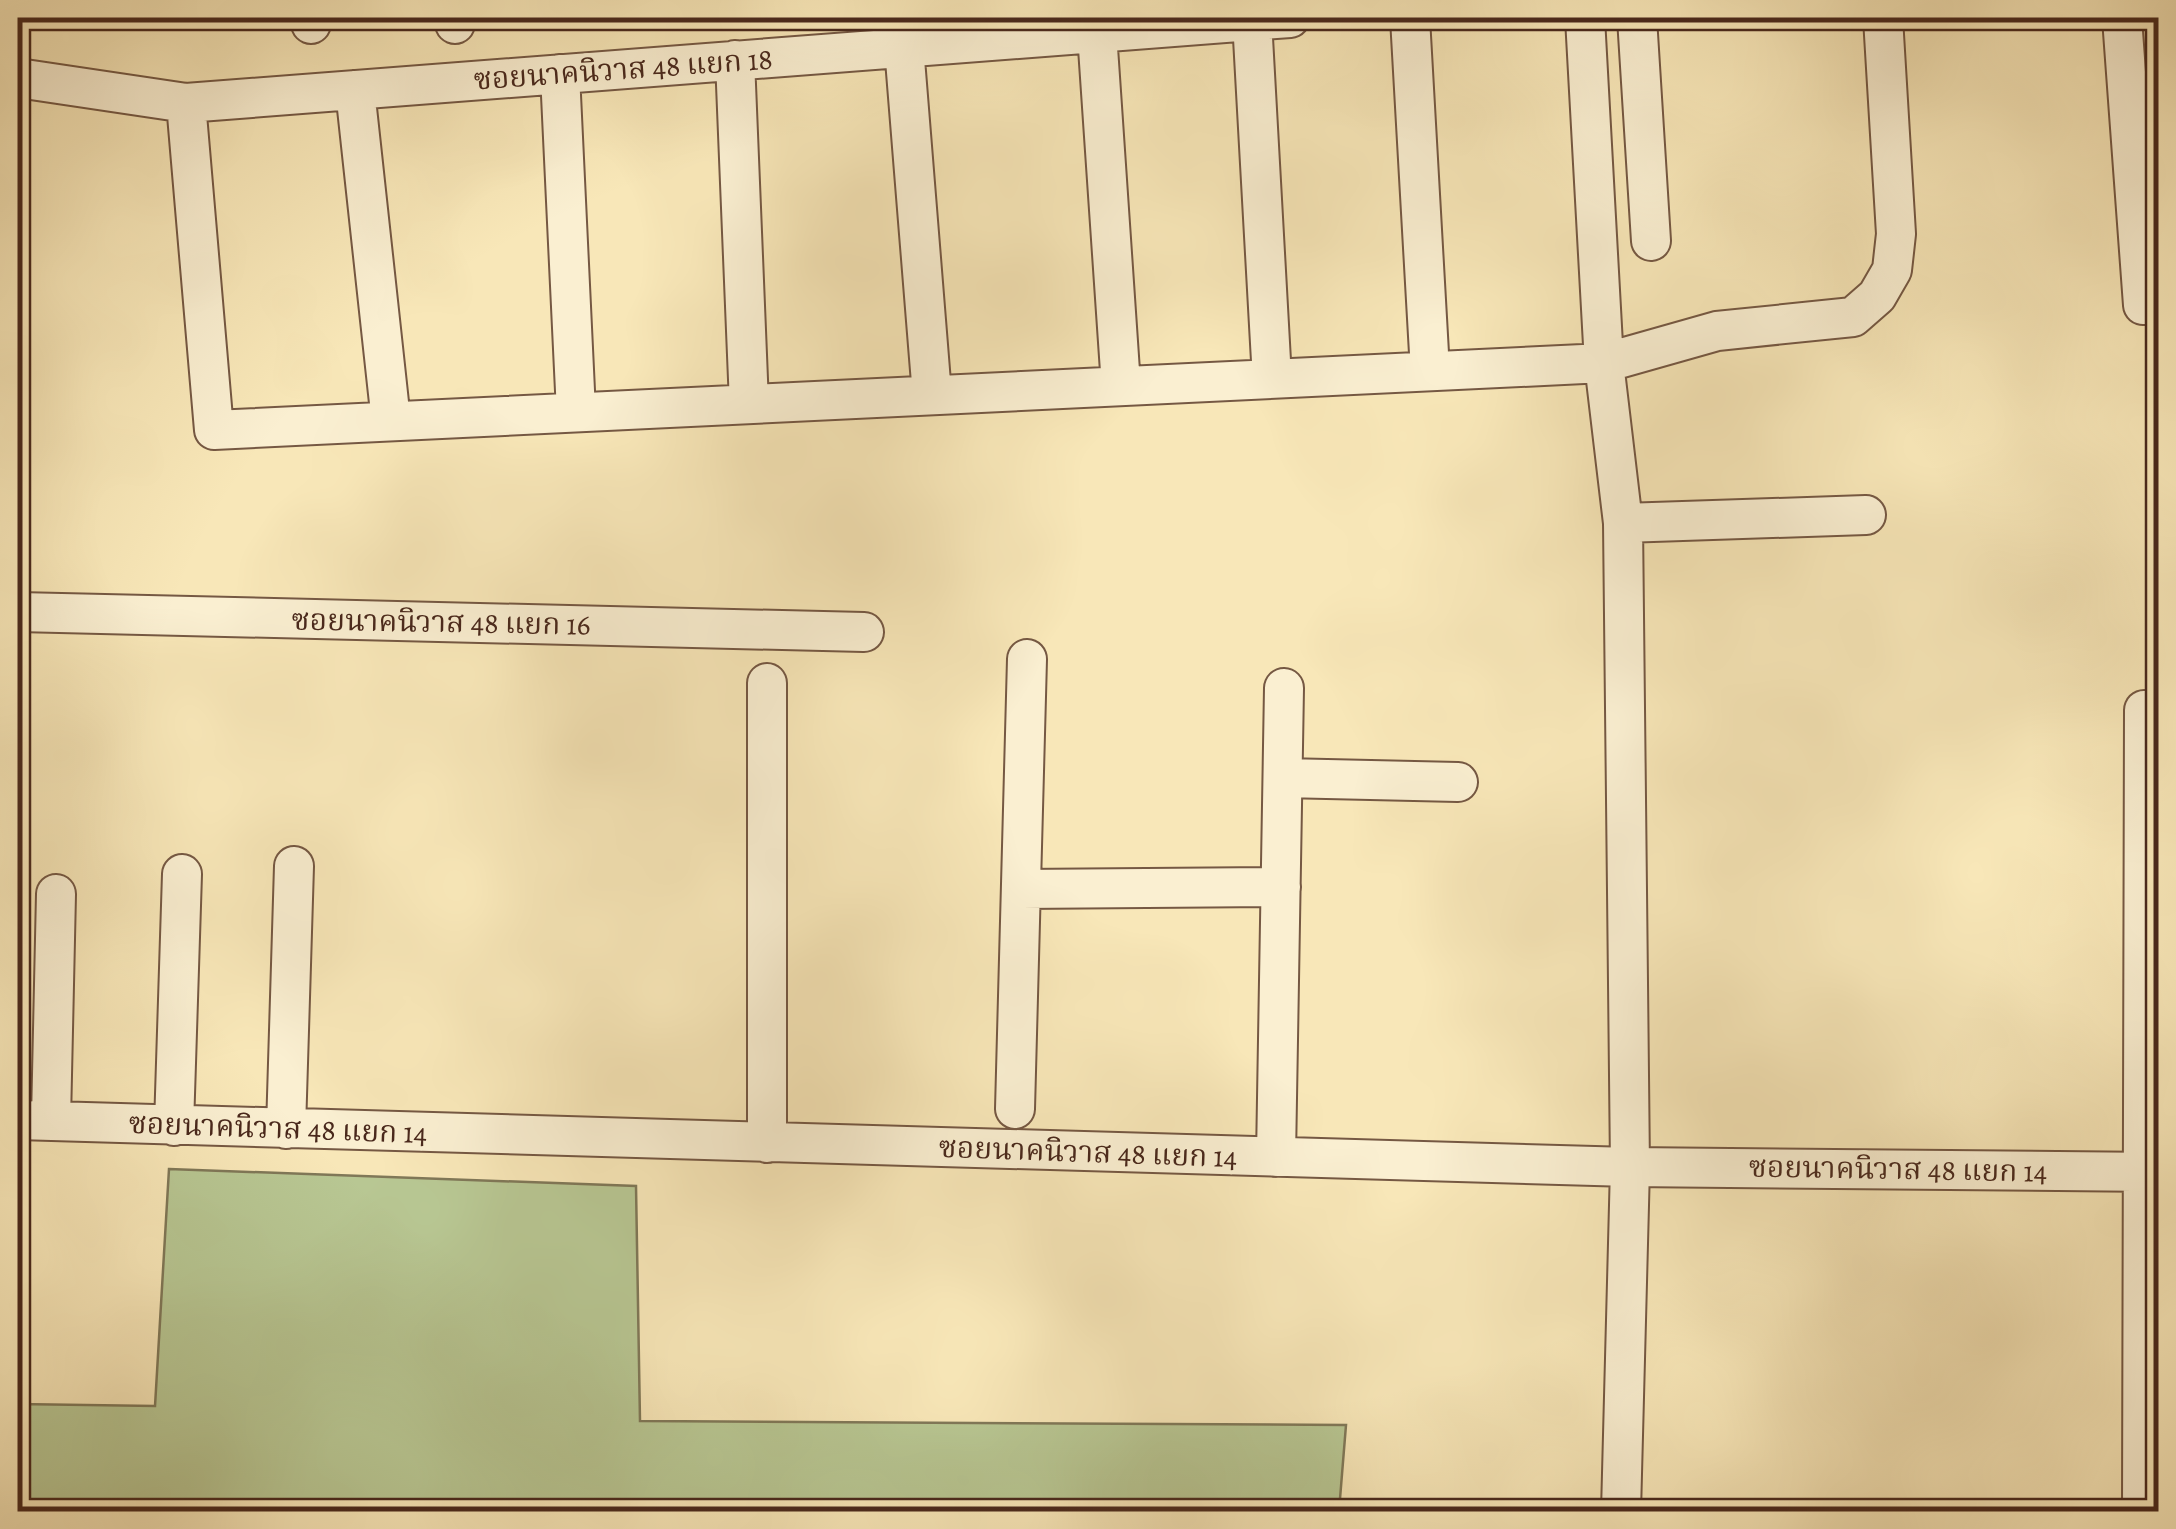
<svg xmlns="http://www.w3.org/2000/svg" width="2176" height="1529" viewBox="0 0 2176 1529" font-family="Alegreya,'Noto Serif Thai',serif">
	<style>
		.green { fill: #b8c793; stroke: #807858; stroke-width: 2.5 }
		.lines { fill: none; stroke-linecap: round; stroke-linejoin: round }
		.minor-casing { stroke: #755843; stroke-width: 42 }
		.minor { stroke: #faefd1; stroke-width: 38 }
		.labels { text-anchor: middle; stroke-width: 8; stroke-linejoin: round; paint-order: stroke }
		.street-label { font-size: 30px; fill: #49281c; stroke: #faefd1 }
	</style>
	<rect width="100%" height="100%" fill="#f8e7b8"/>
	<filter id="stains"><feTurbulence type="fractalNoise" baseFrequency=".002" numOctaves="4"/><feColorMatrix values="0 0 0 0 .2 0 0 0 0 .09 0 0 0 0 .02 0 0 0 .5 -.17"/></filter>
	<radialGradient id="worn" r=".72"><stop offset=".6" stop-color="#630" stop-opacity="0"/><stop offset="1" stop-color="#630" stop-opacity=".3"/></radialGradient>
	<path class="green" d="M169,1169L636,1186L640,1421L1346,1425L1339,1511H18V1404L155,1406Z"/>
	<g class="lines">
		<defs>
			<path id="minor" d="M311,18V24
				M455,18V24
				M1410,18L1430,371
				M1585,18L1604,363L1623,523L1630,1167L1621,1512
				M1637,18L1651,241
				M2122,18L2143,305
				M1252,20L1272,379
				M1097,33L1121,386
				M904,47L932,395
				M735,60L749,404
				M560,74L576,412
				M18,78L186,103L1290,18
				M355,90L391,421
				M186,103L214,430L1604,363L1717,331L1853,317L1877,296L1892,270L1896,234L1883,18
				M1623,523L1866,515
				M18,612L864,632
				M767,683V1143
				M1283,778L1458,782
				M1021,889L1281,887
				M1015,1109L1027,659
				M18,1120L1630,1167L2158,1172
				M51,1120L56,894
				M174,1126L182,874
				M286,1129L294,866
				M1276,1157L1284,688
				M2142,1512L2144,710"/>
		</defs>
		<use href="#minor" class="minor-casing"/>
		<use href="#minor" class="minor"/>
	</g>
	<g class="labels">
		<g class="street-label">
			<text transform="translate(623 69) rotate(-4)" y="10">ซอยนาคนิวาส 48 แยก 18</text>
			<text transform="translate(441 622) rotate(1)" y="10">ซอยนาคนิวาส 48 แยก 16</text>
			<text transform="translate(278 1128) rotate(2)" y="10">ซอยนาคนิวาส 48 แยก 14</text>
			<text transform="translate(1088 1152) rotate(2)" y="10">ซอยนาคนิวาส 48 แยก 14</text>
			<text transform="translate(1898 1169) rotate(1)" y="10">ซอยนาคนิวาส 48 แยก 14</text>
		</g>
	</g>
	<rect width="2176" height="1529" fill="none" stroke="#f8e7b8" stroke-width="60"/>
	<rect x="20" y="20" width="2136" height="1489" fill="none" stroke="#49281c" stroke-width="5"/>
	<rect x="30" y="30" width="2116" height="1469" fill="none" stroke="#49281c" stroke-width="2.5"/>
	<rect width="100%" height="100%" filter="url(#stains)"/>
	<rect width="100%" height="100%" fill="url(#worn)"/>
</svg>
